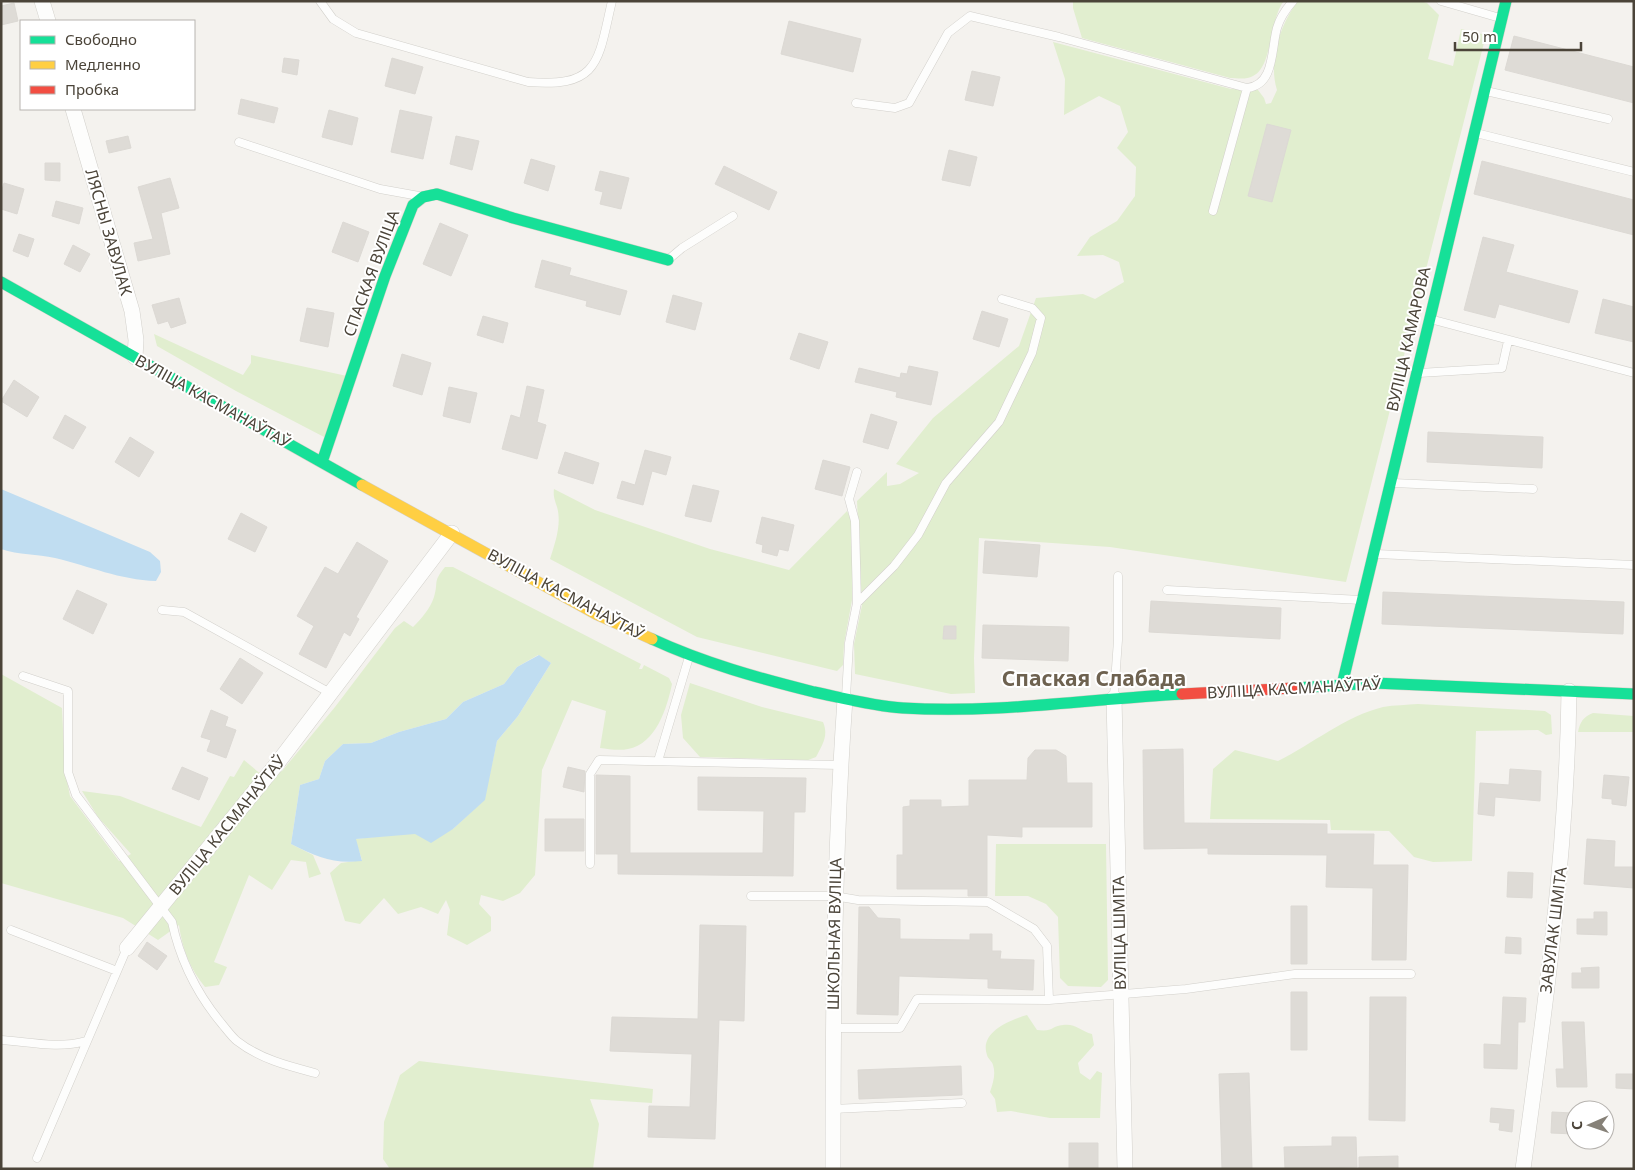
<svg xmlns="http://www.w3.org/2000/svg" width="1635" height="1170" viewBox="0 0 1635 1170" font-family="'Noto Sans',sans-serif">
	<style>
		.green { fill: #e1eecf }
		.water { fill: #c0ddf1 }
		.building { fill: #dedbd6; stroke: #dcd9d4 }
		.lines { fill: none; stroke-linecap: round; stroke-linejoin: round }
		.lane-casing { stroke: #d2d0cb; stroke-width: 9 }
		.street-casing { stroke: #d2d0cb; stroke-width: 16 }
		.fast-casing { stroke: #d3cfc5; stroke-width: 12 }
		.slow-casing { stroke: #d3cfc5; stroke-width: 12 }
		.jam-casing { stroke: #d3cfc5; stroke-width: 12 }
		.lane { stroke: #fdfdfc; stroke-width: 8 }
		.street { stroke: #fdfdfc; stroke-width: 15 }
		.fast { stroke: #16e098; stroke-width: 11 }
		.slow { stroke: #ffcf43; stroke-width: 11 }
		.jam { stroke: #f24e42; stroke-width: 11 }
		.labels { text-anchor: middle; stroke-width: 4; stroke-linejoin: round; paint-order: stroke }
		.street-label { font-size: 16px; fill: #4b4439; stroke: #fff }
		.district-label { font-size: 21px; font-weight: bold; fill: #6e6250; stroke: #fff }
	</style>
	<rect width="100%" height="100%" fill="#f4f2ee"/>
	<path class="green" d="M1073,1H1284C1269,19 1273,67 1253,76C1246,80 1237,78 1230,78L1082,38L1073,8Z
		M1298,1H1420L1427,3L1439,15L1428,59L1453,66L1461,29L1486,35L1346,582L1110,547L979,538L974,658L975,693L951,694L855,674L854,644L862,605L857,501L887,472V486L900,484L919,473L896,464L933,418L1019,346L1036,298L1083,294L1095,299L1124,282L1119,262L1103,255L1077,256L1090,237L1117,221L1135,196L1136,167L1117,148L1128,132L1120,106L1099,96L1064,115L1065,79L1053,42L1231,89L1258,90L1264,98L1266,104L1271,103L1277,90C1268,62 1280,24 1298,1Z
		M154,334L243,375L251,363V355L347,376L326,438L236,391L157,346Z
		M554,489L595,510L710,549L789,570L847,511L852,521V600L844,644L843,665L837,671L697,637L550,559C555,543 562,524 557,507C555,500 553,497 554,489Z
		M445,567H453L641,664L639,669H642L644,665L669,678L672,684C667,708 656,744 628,749C619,751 608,749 600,748L606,711L572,700L542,770L535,875L520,893L503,901L481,895L479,904L491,917V931L467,945L447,935L450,910L446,900L438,914L421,907L398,914L384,898L360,924L345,921L330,873L341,863L362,860L355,839L453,829L484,800L497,741L518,716L551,663L538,655L517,667L504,684L463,702L446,719L399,732L371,743L343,744L325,761L319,779L300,785L291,844L313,855L321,874L309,878L306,862L291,860L272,890L249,875L214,962L227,967L219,985L205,987C190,969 182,948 179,925L158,940L123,918L1,883V674L62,708L65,771L70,796L119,861L131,854L98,817L82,791L120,796L201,827L230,776L234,777L244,760L263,776L282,771L335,707L395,628L404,621L413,627C421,619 430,609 434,597C439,581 432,583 445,567Z
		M690,683L762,707L823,722C829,736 822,745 816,757L808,760L700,757L683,738L681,715Z
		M1418,704L1545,711L1551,715L1552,734L1546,735L1538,730L1476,731L1472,861L1433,862L1414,857L1389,831L1331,830L1330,820L1210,819L1213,769L1235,750L1278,761C1312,744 1346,716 1383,707C1394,705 1407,705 1418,704Z
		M1593,713L1634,716V732H1578C1580,722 1583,717 1593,713Z
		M996,844H1106L1108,980L1101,987L1068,986L1060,978L1058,917L1046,904L1028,896H995Z
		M1027,1015L1037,1030C1054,1032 1051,1026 1063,1025C1075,1023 1081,1031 1092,1034L1094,1045L1078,1063L1080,1073L1090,1080L1097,1071L1102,1073L1100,1118H1050L1011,1111L997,1112L995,1099L990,1092C993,1083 996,1074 993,1065C992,1061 988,1059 987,1055C979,1032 1010,1020 1027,1015Z
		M419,1061L653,1089L652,1103L590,1099L599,1124L593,1169H390L383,1159L384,1122L400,1075Z"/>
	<path class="water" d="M1,489L150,552L160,561L161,572L156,581C120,580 89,566 55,558C37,554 19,555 1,549Z
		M539,655L551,663L518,716L497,741L485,800L453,829L431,843L415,834L356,839L362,861C332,864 318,857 291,844L300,785L319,779L325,761L343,744L371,743L399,732L446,719L463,702L504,684L517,667Z"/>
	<path class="building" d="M14,3L18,21L1,25V6Z
		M789,21L861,39L853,72L781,54Z
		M1514,36L1634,67V103L1505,70Z
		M284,58L299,60L297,75L282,72Z
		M392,58L423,67L415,94L385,86Z
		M972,71L1000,77L993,106L965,100Z
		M241,99L278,108L274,123L238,114Z
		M329,110L358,118L352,145L322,137Z
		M400,110L432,117L423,159L391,152Z
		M1267,124L1291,130L1272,202L1248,196Z
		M128,136L131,148L109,153L106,141Z
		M456,136L479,141L472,170L450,164Z
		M949,150L977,157L970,186L942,180Z
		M531,159L555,166L548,191L524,183Z
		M1482,161L1634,200V235L1474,194Z
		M45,163H60V181L45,180Z
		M724,166L777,192L769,210L715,184Z
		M600,171L629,178L621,209L600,204L603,192L595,190Z
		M170,178L179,208L161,213L170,254L138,261L134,243L153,239L138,187Z
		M4,183L24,189L17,214L1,209V193Z
		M56,201L83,208L79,224L52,216Z
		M343,222L369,232L358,262L332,252Z
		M440,223L468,235L451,276L423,264Z
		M19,234L34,239L28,257L13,251Z
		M1483,237L1514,245L1506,272L1578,291L1569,323L1499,304L1495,318L1464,310Z
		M73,245L90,254L80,272L64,264Z
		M542,260L571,268L569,275L627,291L620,315L586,306L587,301L535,287Z
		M673,295L702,303L695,330L666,322Z
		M179,298L186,323L171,328L168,321L158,324L152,305Z
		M1603,299L1634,307V342L1595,333Z
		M307,308L334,313L328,347L300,341Z
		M982,311L1008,319L999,347L973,339Z
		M483,316L508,323L503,343L477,335Z
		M799,333L828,342L819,369L790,359Z
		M402,354L431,363L422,395L393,386Z
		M909,366L938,372L931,405L896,397L897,392L855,382L859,368L900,378L901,373L907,374Z
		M14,380L39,397L27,417L1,401Z
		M527,386L544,390L537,422L546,425L537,459L502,449L511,415L520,418Z
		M449,387L477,393L470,423L443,416Z
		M871,414L897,422L888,449L863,442Z
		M65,415L86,427L73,449L53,438Z
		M1428,432L1543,437L1542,468L1427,462Z
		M130,437L154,452L139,477L115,462Z
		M645,450L671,457L666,475L652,471L643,505L617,498L622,481L635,485Z
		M565,452L599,463L593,484L558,473Z
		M823,460L850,467L842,496L815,489Z
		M693,485L719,491L711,522L685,516Z
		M241,513L267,527L255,552L228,539Z
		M762,517L794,525L788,551L779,549L777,556L762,552L763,545L756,543Z
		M985,541L1040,545L1037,577L983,573Z
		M357,542L388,561L356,617L359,619L350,636L344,632L326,668L299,654L314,626L297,616L325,567L338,574Z
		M77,590L107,604L93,634L63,619Z
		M1383,592L1624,602L1623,634L1382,624Z
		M1151,601L1281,608L1280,639L1149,632Z
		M983,625L1069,627L1068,661L982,658Z
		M944,626H956V639H943Z
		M240,658L263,673L242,704L220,689Z
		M211,710L228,717L225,726L236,730L226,758L207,751L211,740L201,737Z
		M1183,749L1184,823L1327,824V834H1374L1373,865H1408L1406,960H1372L1373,888L1326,887L1327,855L1208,854V848L1144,849L1143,750Z
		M1035,750H1056L1066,756L1067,783H1092V827H1022V837L987,835V896H968V889H897V855H903V807L910,806V800H941V807L969,806V780H1027L1028,758Z
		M182,767L208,778L199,800L172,789Z
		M568,767L585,771L584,792L563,787Z
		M1510,769L1541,771L1540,801L1495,797L1494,816L1478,814L1480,783L1509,785Z
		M596,775L630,776V853H763L764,811L698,810V777L806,778L805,812H794L793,876L618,874V854H596Z
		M1604,775L1629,777L1626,806L1612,804V799L1602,798Z
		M545,819H584V851H545Z
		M1587,839L1615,841L1614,867H1634V888L1584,884Z
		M1508,872L1533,873L1532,898L1507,897Z
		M1291,906H1307V964H1291Z
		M859,907H869L878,918L900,919V939L970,940V934H992V951H1001L1000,959L1034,960L1033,990L988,988V979L899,976L898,1015L857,1014Z
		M1594,912H1607V935L1577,934V919H1594Z
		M700,925L746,926L744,1021L719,1020L715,1139L648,1137L649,1106L690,1107L692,1054L610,1051L612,1017L698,1019Z
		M1506,937L1521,938V954L1505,953Z
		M147,942L167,956L157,970L138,956Z
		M1599,967V988H1572V973H1582L1581,968Z
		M1291,992H1307V1050H1291Z
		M1370,997H1406L1405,1121L1369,1120Z
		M1503,997L1526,998L1525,1022H1518L1517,1069L1484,1068V1044L1501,1045Z
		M1562,1022H1584L1587,1087H1557L1556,1069H1564Z
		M961,1066L962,1095L859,1099L858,1070Z
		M1249,1073L1252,1169H1222L1219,1074Z
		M1616,1074H1634V1089L1616,1088Z
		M1491,1108L1514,1110L1512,1132L1499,1130L1500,1123L1490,1122Z
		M1552,1112L1573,1113L1572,1118L1575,1119V1134L1551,1133Z
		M1332,1137H1356L1357,1167L1285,1169L1284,1147L1332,1146Z
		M1069,1143H1098V1169H1069Z
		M1398,1156V1169H1359V1157Z"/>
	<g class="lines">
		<defs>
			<path id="lane" d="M320,1L333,19L356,33L528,82C600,88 598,61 612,1
				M1441,1L1500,18
				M1486,91L1608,119
				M856,103L895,108L909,103L948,33L970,16L1059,37L1247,88C1275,85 1271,49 1277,28C1280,17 1286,9 1293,1
				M1476,133L1634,172
				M239,142L380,189L419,196
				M1213,211L1247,88
				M669,259L682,248L733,216
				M1430,319L1634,373
				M1419,373L1502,368L1508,341
				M1393,483L1533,489
				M1376,554L1634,565
				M1167,590L1361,600
				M857,603L855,521L849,499L857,472
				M162,610L184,612L332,694
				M23,676L68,691V772L76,795L172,922C180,960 197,994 222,1024C227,1030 232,1037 237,1041C260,1059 288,1066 315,1073
				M1114,696L1118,640V576
				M846,697L849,643L857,603L894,566L918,535L946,483L999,422L1032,353L1041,318L1032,308L1002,299
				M658,761L689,657
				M590,864V774L599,760L840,765
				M751,896H834L858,900L988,902L1034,929L1047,946L1049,1000
				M11,930L117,971
				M832,1028H900L917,999L1049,1000L1186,989L1295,974H1411
				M1,1040C29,1042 59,1049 86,1041
				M833,1109L962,1103
				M37,1158L127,948"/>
			<path id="street" d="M42,1L48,21
				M73,109L132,311L136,340L135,357
				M1114,698L1125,1169
				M127,948L276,765L452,533
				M833,1169C833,1012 834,856 845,699
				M1523,1169C1545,1010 1567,851 1569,691"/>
			<path id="fast" d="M1,282L362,485
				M322,462L385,276L413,205L423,197L437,194L513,218L668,260
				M652,639C704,663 758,678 814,692C843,698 873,706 903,708C995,714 1090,699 1182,694
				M1342,685L1506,1
				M1295,688L1374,683L1634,694"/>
			<path id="slow" d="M362,485L596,614L652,639"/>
			<path id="jam" d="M1182,694L1295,688"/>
		</defs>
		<use href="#lane" class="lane-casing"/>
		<use href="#street" class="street-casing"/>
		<use href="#fast" class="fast-casing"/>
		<use href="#slow" class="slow-casing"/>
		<use href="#jam" class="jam-casing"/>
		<use href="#lane" class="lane"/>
		<use href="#street" class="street"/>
		<use href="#fast" class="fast"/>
		<use href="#slow" class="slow"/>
		<use href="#jam" class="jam"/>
	</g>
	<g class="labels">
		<g class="street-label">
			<text transform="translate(109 232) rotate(74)" y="6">ЛЯСНЫ ЗАВУЛАК</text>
			<text transform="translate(371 273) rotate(-70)" y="6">СПАСКАЯ ВУЛІЦА</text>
			<text transform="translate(1408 339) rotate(-77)" y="6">ВУЛІЦА КАМАРОВА</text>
			<text transform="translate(213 401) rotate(29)" y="6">ВУЛІЦА КАСМАНАЎТАЎ</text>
			<text transform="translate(566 594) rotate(28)" y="6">ВУЛІЦА КАСМАНАЎТАЎ</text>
			<text transform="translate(1294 688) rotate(-3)" y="6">ВУЛІЦА КАСМАНАЎТАЎ</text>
			<text transform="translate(227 825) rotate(-51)" y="6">ВУЛІЦА КАСМАНАЎТАЎ</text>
			<text transform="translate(1553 930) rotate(-83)" y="6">ЗАВУЛАК ШМІТА</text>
			<text transform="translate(1119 933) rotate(-91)" y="6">ВУЛІЦА ШМІТА</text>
			<text transform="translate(834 934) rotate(-89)" y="6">ШКОЛЬНАЯ ВУЛІЦА</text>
		</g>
		<g class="district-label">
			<text x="1094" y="686">Спаская Слабада</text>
		</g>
	</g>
	<rect width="1635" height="1170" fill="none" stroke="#4b4439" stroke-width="5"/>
	<rect x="20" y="20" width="175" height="90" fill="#ffffff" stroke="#b7b4b0"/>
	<rect x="30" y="36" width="25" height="8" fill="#16e098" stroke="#b7b4b0"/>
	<text x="65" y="45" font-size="15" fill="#4b4439">Свободно</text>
	<rect x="30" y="61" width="25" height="8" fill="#ffcf43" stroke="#b7b4b0"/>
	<text x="65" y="70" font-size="15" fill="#4b4439">Медленно</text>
	<rect x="30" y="86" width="25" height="8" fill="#f24e42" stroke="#b7b4b0"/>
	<text x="65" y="95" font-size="15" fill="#4b4439">Пробка</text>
	<g transform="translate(1590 1125) rotate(268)"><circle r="24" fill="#ffffff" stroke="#b7b4b0"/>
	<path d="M0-4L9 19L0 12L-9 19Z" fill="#868178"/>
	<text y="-8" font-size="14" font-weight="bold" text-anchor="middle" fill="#4b4439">С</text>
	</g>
	<path d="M1455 42v8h126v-8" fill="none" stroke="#4b4439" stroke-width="2.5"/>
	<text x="1462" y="42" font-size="15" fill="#4b4439" stroke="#ffffff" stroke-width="4" paint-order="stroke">50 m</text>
</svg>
